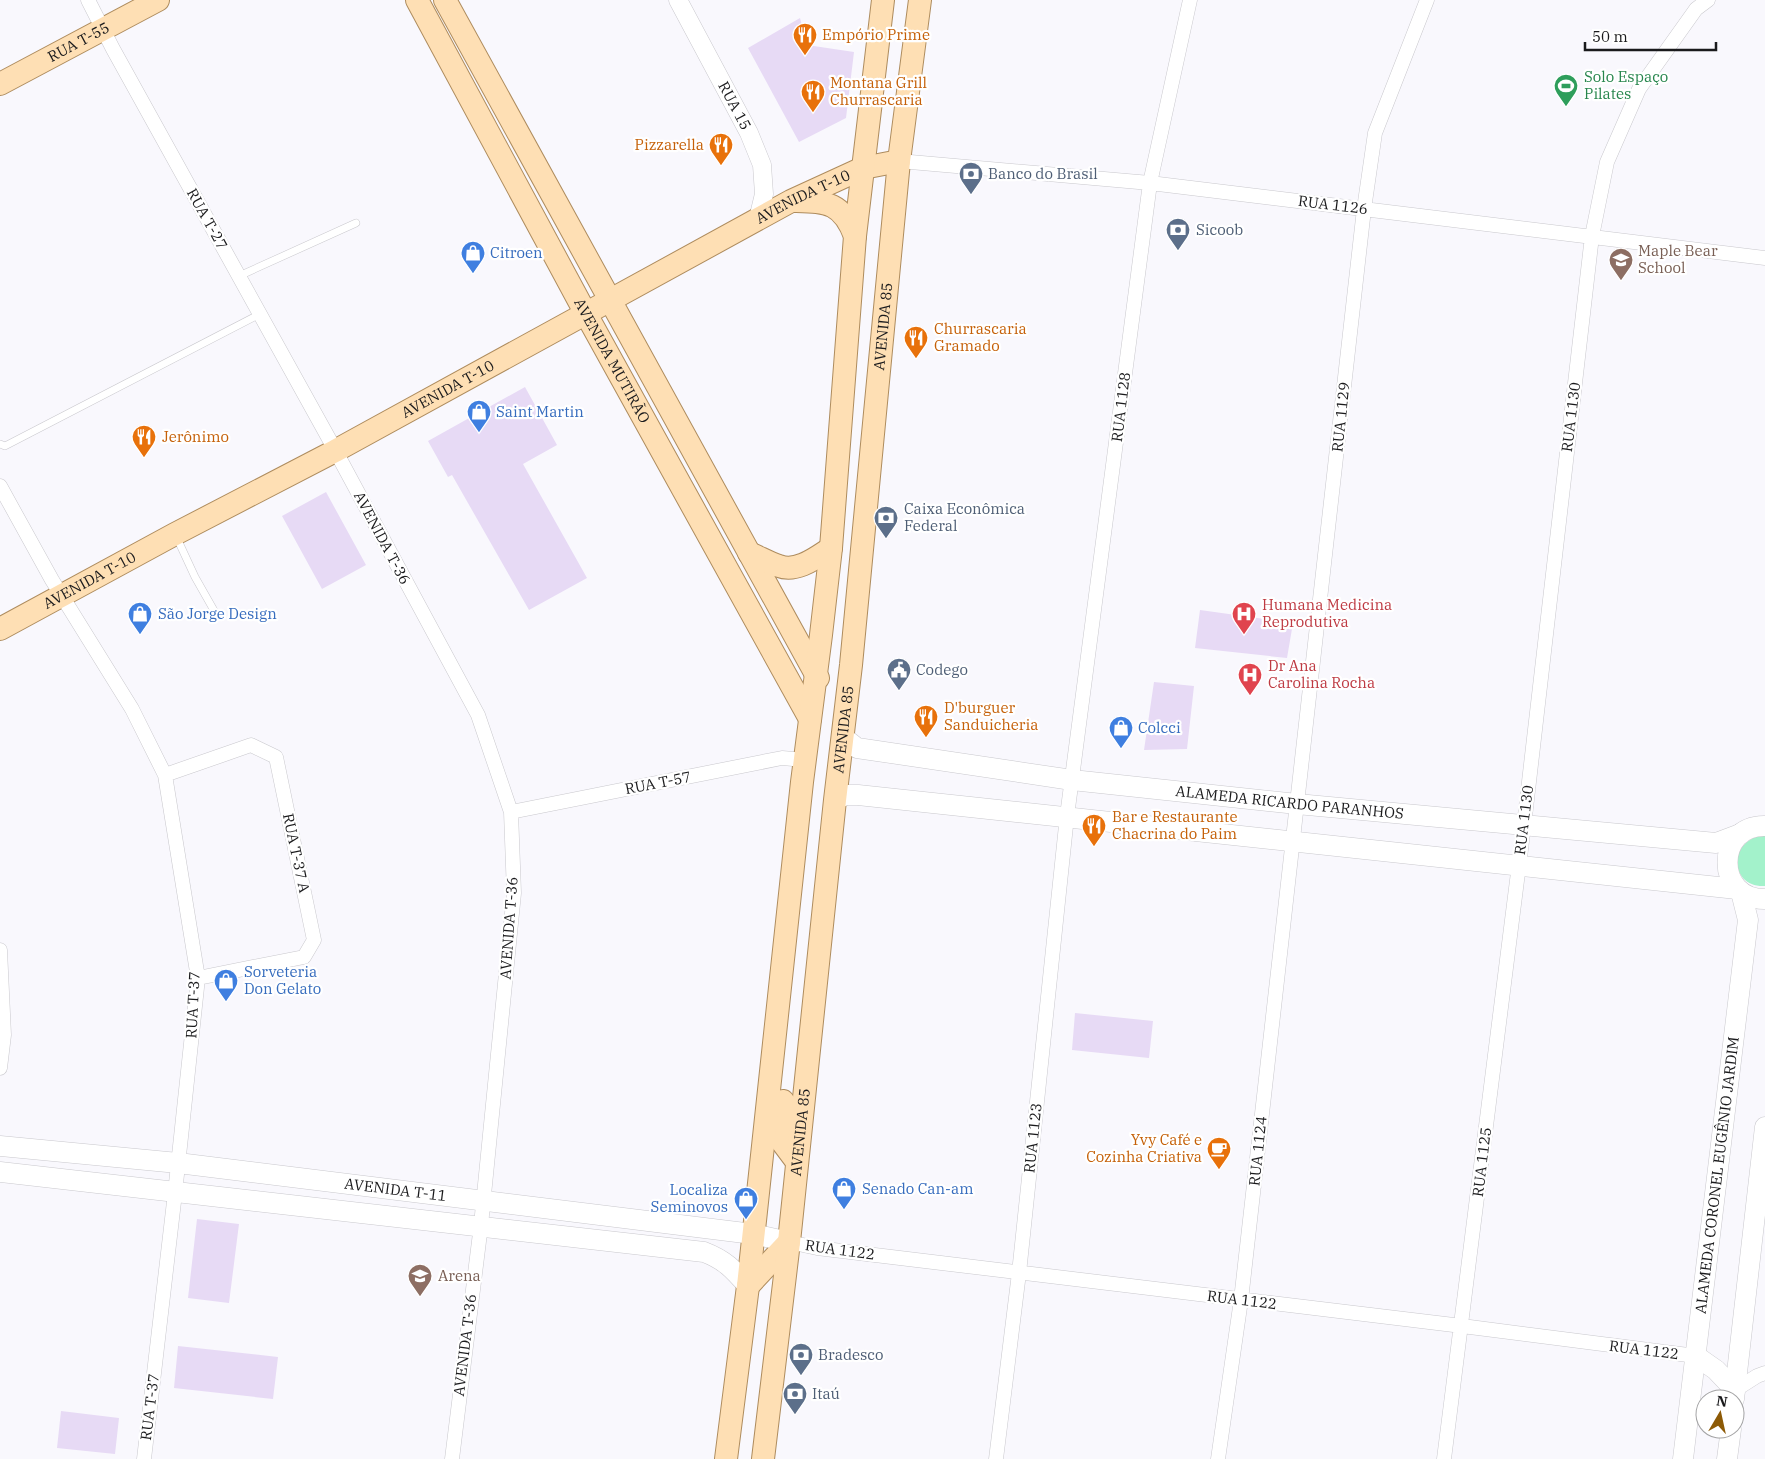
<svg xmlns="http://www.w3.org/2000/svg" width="1765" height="1459" viewBox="0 0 1765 1459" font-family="'IBM Plex Serif',serif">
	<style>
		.green { fill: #a3f2cb }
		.building { fill: #e7daf5 }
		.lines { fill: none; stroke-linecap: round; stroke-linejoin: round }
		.service-casing { stroke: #c9c8cd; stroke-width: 8 }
		.minor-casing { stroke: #c9c8cd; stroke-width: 15 }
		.tertiary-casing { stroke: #c9c8cd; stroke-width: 19 }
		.secondary-casing { stroke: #c9c8cd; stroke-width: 21 }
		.primary-casing { stroke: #ae8c5e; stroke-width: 24 }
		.service { stroke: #fff; stroke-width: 7 }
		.minor { stroke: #fff; stroke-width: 14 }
		.tertiary { stroke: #fff; stroke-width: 18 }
		.secondary { stroke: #fff; stroke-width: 20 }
		.primary { stroke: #fedfb4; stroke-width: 22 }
		.labels { text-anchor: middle; stroke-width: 4.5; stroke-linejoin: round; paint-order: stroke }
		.food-label { font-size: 15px; fill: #c56008; stroke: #fff; text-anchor: start }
		.street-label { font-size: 15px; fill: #1a1a1c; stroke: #fff }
		.leisure-label { font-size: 15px; fill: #27864d; stroke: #fff; text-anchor: start }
		.service-label { font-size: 15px; fill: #4e5e75; stroke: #fff; text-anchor: start }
		.education-label { font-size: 15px; fill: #785e54; stroke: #fff; text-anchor: start }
		.shop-label { font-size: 15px; fill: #366cbe; stroke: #fff; text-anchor: start }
		.health-label { font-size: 15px; fill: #be3a42; stroke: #fff; text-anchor: start }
	</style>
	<rect width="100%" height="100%" fill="#f9f8fd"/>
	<path class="green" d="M1765,835V886C1729,888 1727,839 1765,835Z"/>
	<path class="building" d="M800,18L807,45L854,52L846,118L799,142L748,48Z
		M525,387L557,445L523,464L587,578L529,610L452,475L448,477L428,441Z
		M326,492L366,565L322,589L282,516Z
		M1200,610L1293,623L1287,658L1195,648Z
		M1154,682L1194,686L1187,749L1144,750Z
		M1075,1013L1153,1021L1149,1058L1072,1050Z
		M197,1219L239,1224L229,1303L188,1298Z
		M178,1346L278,1357L273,1399L174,1388Z
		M61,1411L119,1418L115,1454L57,1448Z"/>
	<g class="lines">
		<defs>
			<path id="service" d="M239,276L356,223
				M0,444L5,446L260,314
				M176,536L195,577L216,614"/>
			<path id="minor" d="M88,0L113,49L328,437L478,715L511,812L514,893L481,1225L452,1459
				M899,161L1150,183L1765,258
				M0,486L52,580L132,709L165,775L198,978L175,1193L144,1459
				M165,775L251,745L276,757L314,940L304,957L198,978
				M511,812L782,758L805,760
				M0,950L4,1035L0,1068
				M789,1242L817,1248L1462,1326L1696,1356
				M1735,1390L1757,1376L1765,1373
				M996,1459L1019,1273L1067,816L1150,183L1190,0
				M1218,1459L1241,1300L1364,209L1375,133L1427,0
				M1444,1459L1524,825L1592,236L1607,162L1639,89L1696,9L1708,0"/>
			<g id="tertiary">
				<path id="s1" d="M678,0L749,133L762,165L764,194L758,219"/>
			</g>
			<g id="secondary">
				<path id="s2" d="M843,737L857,748L1072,780L1297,804L1716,843L1740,834"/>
				<path d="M835,800L846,795H858L1737,889"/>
				<path d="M1765,826C1715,825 1715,900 1765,899"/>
				<path id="s3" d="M0,1146L178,1163L753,1234L789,1242"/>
				<path d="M0,1172C235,1200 470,1224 704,1252C725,1260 733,1269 748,1286"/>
				<path d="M1696,1356L1716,1370L1735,1390"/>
				<path d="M1734,1399L1765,1127"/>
				<path id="s4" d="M1683,1459L1748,920L1741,892"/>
				<path d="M1727,1459L1731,1429"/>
			</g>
			<g id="primary">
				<path id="s5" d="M417,0L586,314L810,719"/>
				<path d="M445,0L818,678"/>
				<path id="s6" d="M0,84L158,0"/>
				<path d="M795,201C827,202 842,202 855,236"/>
				<path d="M749,553C759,557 769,563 779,566C797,573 817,557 831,548"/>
				<path id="s7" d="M0,629L175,534L335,451L791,201L863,168L899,161"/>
				<path d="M783,1101L779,1138L797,1162"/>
				<path d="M748,1286L789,1242"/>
				<path d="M726,1459L748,1286L802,782L821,635L831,548L855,236L883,0"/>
				<path id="s8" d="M763,1459L789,1242L835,800L851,665L899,161L920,0"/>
			</g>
		</defs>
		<use href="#service" class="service-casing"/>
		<use href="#minor" class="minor-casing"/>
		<use href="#tertiary" class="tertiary-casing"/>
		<use href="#secondary" class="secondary-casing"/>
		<use href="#primary" class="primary-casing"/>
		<use href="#service" class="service"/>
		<use href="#minor" class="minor"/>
		<use href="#tertiary" class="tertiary"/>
		<use href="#secondary" class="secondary"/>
		<use href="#primary" class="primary"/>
	</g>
	<defs>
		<symbol id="restaurant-pin" viewBox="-11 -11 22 30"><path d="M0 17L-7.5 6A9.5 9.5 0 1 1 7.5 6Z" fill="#e8710a" stroke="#fff"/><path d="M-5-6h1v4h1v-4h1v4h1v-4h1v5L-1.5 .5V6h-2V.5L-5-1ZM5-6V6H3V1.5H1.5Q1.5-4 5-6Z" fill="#fff"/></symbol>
		<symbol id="stadium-pin" viewBox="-11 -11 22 30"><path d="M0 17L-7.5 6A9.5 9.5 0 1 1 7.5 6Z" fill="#2e9e5b" stroke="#fff"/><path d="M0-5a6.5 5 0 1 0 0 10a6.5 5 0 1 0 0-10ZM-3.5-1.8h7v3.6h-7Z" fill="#fff"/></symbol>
		<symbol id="bank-pin" viewBox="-11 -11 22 30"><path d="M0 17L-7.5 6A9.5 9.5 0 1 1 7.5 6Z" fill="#5c6f8a" stroke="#fff"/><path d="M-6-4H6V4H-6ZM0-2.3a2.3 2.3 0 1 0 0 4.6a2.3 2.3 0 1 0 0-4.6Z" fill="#fff"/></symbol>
		<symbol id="shop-pin" viewBox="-11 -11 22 30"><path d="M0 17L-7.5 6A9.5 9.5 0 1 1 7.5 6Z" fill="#3f7fe0" stroke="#fff"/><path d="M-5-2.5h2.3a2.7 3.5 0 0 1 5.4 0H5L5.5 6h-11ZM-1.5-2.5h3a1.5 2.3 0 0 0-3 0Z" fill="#fff"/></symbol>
		<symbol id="school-pin" viewBox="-11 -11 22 30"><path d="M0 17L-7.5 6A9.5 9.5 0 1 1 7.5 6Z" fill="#8d6e63" stroke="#fff"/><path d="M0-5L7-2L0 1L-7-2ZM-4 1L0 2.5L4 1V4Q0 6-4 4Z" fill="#fff"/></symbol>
		<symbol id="hospital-pin" viewBox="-11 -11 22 30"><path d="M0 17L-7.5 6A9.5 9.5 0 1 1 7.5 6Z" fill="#e0444e" stroke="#fff"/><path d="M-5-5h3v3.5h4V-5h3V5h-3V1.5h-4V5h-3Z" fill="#fff"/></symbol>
		<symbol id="civic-pin" viewBox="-11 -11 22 30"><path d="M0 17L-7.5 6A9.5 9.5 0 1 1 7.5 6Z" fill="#5c6f8a" stroke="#fff"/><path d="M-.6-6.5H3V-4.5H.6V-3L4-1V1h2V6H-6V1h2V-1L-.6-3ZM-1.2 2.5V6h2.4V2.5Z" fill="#fff"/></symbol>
		<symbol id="cafe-pin" viewBox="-11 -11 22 30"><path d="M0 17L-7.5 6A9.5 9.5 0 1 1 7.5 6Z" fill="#e8710a" stroke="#fff"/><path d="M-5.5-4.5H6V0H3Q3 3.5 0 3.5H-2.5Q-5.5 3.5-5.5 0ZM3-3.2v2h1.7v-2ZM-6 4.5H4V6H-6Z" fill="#fff"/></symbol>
	</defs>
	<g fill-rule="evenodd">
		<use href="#restaurant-pin" x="791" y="21" width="28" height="38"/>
		<use href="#stadium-pin" x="1552" y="72" width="28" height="38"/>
		<use href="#restaurant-pin" x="799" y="78" width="28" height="38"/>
		<use href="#restaurant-pin" x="707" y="131" width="28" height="38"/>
		<use href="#bank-pin" x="957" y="160" width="28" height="38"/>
		<use href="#bank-pin" x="1164" y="216" width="28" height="38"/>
		<use href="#shop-pin" x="459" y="239" width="28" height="38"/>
		<use href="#school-pin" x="1607" y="246" width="28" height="38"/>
		<use href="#restaurant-pin" x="902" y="324" width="28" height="38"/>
		<use href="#shop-pin" x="465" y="398" width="28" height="38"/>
		<use href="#restaurant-pin" x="130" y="423" width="28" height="38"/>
		<use href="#bank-pin" x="872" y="504" width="28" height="38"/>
		<use href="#shop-pin" x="126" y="600" width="28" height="38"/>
		<use href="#hospital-pin" x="1230" y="600" width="28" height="38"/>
		<use href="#civic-pin" x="885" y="656" width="28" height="38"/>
		<use href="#hospital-pin" x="1236" y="661" width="28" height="38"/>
		<use href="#restaurant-pin" x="912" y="703" width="28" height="38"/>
		<use href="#shop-pin" x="1107" y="714" width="28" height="38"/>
		<use href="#restaurant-pin" x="1080" y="812" width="28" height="38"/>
		<use href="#shop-pin" x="212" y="967" width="28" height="38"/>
		<use href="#cafe-pin" x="1205" y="1135" width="28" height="38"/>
		<use href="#shop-pin" x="830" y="1175" width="28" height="38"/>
		<use href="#shop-pin" x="732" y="1185" width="28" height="38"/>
		<use href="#school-pin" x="406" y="1262" width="28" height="38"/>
		<use href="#bank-pin" x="787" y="1341" width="28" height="38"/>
		<use href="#bank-pin" x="781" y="1380" width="28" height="38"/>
	</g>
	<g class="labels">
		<g class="food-label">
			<text x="822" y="40">Empório Prime</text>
			<text x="830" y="88">Montana Grill<tspan x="830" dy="17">Churrascaria</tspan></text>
			<text x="704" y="150" text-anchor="end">Pizzarella</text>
			<text x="934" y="334">Churrascaria<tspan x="934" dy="17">Gramado</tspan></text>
			<text x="162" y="442">Jerônimo</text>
			<text x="944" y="713">D'burguer<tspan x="944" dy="17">Sanduicheria</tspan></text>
			<text x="1112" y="822">Bar e Restaurante<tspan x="1112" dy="17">Chacrina do Paim</tspan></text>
			<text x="1202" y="1145" text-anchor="end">Yvy Café e<tspan x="1202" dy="17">Cozinha Criativa</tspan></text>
		</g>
		<g class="street-label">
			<text dy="5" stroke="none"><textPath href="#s6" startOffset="89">RUA T-55</textPath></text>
			<text dy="5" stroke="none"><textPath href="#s1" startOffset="120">RUA 15</textPath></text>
			<text dy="5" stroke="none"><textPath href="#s7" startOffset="912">AVENIDA T-10</textPath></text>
			<text transform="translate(1333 205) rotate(7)" y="5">RUA 1126</text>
			<text transform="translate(207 219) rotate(61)" y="5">RUA T-27</text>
			<text dy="5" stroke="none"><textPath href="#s8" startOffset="1139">AVENIDA 85</textPath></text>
			<text dy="5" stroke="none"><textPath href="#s5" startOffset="410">AVENIDA MUTIRÃO</textPath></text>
			<text dy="5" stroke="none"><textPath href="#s7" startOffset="508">AVENIDA T-10</textPath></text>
			<text transform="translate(1121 407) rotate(-83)" y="5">RUA 1128</text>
			<text transform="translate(1341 417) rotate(-84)" y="5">RUA 1129</text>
			<text transform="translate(1571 417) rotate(-83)" y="5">RUA 1130</text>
			<text transform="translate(382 538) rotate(62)" y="5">AVENIDA T-36</text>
			<text dy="5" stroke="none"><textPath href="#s7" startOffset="102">AVENIDA T-10</textPath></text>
			<text dy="5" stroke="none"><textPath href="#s8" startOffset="734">AVENIDA 85</textPath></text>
			<text transform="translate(658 783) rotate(-11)" y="5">RUA T-57</text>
			<text dy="5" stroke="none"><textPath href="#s2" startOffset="454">ALAMEDA RICARDO PARANHOS</textPath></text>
			<text transform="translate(1524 820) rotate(-83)" y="5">RUA 1130</text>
			<text transform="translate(296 853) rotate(78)" y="5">RUA T-37 A</text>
			<text transform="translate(509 928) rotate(-86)" y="5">AVENIDA T-36</text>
			<text transform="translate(193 1005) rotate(-87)" y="5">RUA T-37</text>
			<text dy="5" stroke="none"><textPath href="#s8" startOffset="329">AVENIDA 85</textPath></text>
			<text transform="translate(1033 1138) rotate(-84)" y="5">RUA 1123</text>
			<text transform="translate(1258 1151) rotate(-84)" y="5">RUA 1124</text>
			<text transform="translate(1482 1162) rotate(-83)" y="5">RUA 1125</text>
			<text dy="5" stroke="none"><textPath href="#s4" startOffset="286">ALAMEDA CORONEL EUGÊNIO JARDIM</textPath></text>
			<text dy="5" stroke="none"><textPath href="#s3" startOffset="398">AVENIDA T-11</textPath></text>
			<text transform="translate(840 1250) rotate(8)" y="5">RUA 1122</text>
			<text transform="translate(1242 1300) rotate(7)" y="5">RUA 1122</text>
			<text transform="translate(465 1345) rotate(-83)" y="5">AVENIDA T-36</text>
			<text transform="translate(1644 1350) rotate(7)" y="5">RUA 1122</text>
			<text transform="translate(150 1407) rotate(-83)" y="5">RUA T-37</text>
		</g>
		<g class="leisure-label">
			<text x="1584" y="82">Solo Espaço<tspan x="1584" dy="17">Pilates</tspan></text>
		</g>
		<g class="service-label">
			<text x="988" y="179">Banco do Brasil</text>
			<text x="1196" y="235">Sicoob</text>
			<text x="904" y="514">Caixa Econômica<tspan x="904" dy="17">Federal</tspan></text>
			<text x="916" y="675">Codego</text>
			<text x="818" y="1360">Bradesco</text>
			<text x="812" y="1399">Itaú</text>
		</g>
		<g class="education-label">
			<text x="1638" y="256">Maple Bear<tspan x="1638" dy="17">School</tspan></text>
			<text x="438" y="1281">Arena</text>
		</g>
		<g class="shop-label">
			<text x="490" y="258">Citroen</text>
			<text x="496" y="417">Saint Martin</text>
			<text x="158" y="619">São Jorge Design</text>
			<text x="1138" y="733">Colcci</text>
			<text x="244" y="977">Sorveteria<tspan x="244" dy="17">Don Gelato</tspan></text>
			<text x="862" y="1194">Senado Can-am</text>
			<text x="728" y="1195" text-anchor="end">Localiza<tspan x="728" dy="17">Seminovos</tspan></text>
		</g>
		<g class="health-label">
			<text x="1262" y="610">Humana Medicina<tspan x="1262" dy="17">Reprodutiva</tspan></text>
			<text x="1268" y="671">Dr Ana<tspan x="1268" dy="17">Carolina Rocha</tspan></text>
		</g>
	</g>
	<g transform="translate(1720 1414) rotate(9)"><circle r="24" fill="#ffffff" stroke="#a3a3a4"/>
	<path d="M0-4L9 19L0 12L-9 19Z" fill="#8d5a06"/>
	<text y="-8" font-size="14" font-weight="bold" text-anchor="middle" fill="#1a1a1c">N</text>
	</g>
	<path d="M1585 42v8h131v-8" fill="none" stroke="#1a1a1c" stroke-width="2.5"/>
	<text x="1592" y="42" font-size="15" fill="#1a1a1c" stroke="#ffffff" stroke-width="4" paint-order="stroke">50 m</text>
</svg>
